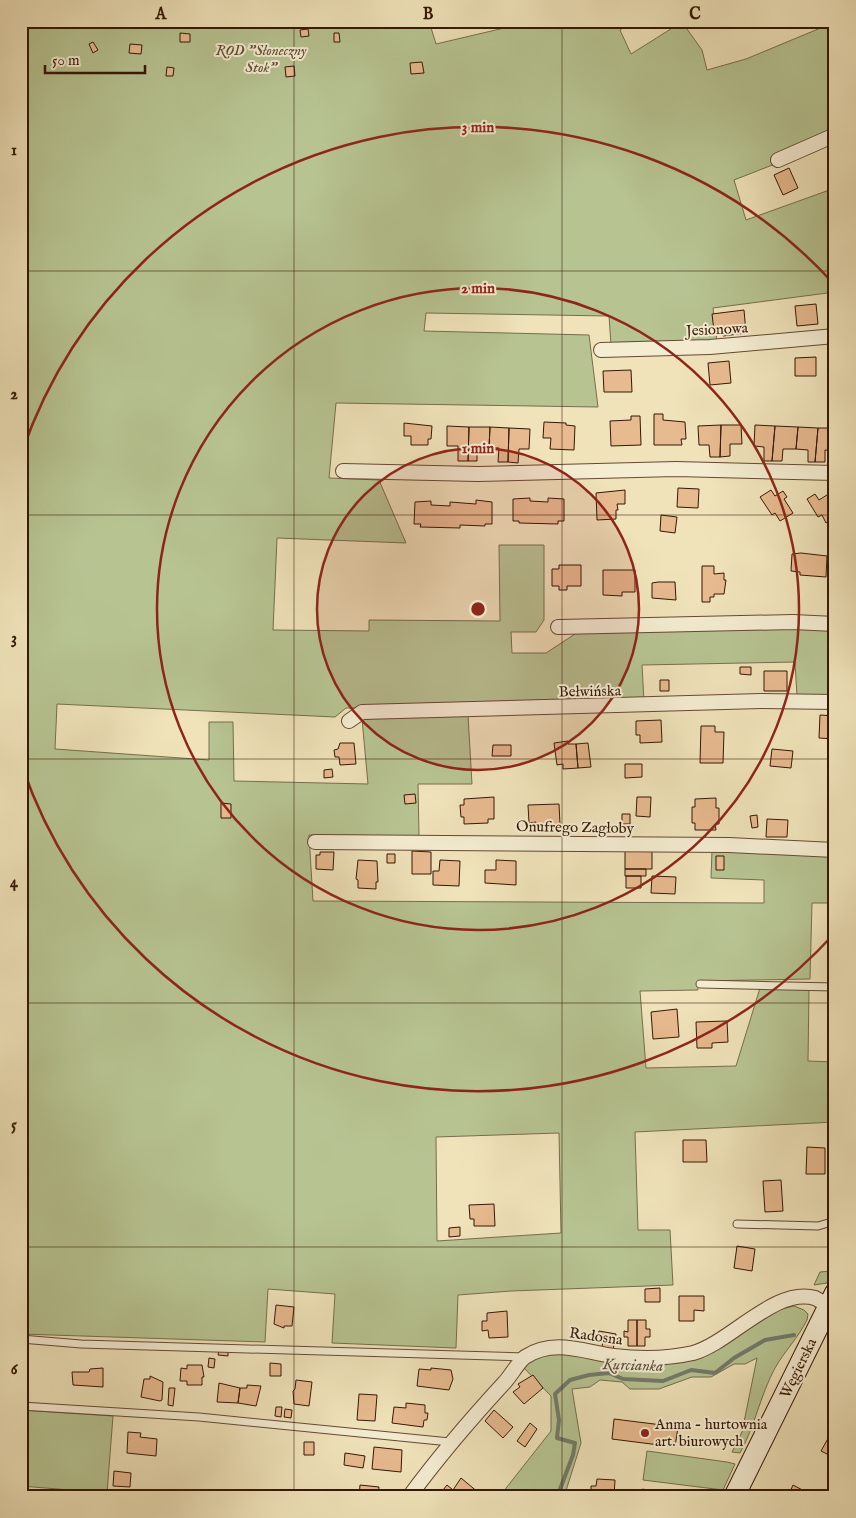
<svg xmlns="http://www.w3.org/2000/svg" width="856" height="1518" viewBox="0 0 856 1518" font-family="'IM FELL English',serif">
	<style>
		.green { fill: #b7c492; stroke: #766e4c; fill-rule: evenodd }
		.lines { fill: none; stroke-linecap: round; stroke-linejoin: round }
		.stream { stroke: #727b6c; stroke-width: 4 }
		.building { fill: #e8ba90; stroke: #351705 }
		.service-casing { stroke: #644a32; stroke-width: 9 }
		.minor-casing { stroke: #644a32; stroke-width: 16 }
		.secondary-casing { stroke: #351705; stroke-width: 22 }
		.service { stroke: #f5edd2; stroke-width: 7 }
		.minor { stroke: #f5edd2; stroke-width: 14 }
		.secondary { stroke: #f5edd2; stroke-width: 20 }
		.grid { fill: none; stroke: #351705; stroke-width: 1; stroke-opacity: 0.55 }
		.ring { fill: none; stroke: #8f2418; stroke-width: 2.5 }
		.poi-dot { fill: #8f2418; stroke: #f5edd2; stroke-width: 2 }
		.labels { text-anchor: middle; stroke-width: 4; stroke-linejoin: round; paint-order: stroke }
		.park-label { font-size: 15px; font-style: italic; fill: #5c4b2f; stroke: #f5edd2 }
		.street-label { font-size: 15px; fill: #351705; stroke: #f5edd2 }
		.poi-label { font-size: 15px; fill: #351705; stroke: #f5edd2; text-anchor: start }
		.water-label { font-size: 16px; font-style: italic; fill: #585141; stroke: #f5edd2 }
		.centre { fill: #8f2418; stroke: #f5edd2; stroke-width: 2.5 }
		.ring-label { font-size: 15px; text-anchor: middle; font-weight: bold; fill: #8f2418; stroke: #f5edd2; stroke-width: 4; stroke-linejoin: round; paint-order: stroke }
		.neatline { fill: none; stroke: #351705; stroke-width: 2 }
		.grid-label { font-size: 16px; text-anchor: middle; font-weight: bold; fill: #351705 }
	</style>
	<rect width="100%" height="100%" fill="#f0e3ba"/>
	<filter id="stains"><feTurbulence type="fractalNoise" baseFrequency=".004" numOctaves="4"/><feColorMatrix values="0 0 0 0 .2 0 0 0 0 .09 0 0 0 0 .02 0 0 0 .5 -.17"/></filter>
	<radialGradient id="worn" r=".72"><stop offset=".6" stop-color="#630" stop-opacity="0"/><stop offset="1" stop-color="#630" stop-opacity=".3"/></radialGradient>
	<path class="green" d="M21,21H429L436,44L534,21H635L620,30L631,54L682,22L702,50L707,70L746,59L835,22V129L775,164L734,180L746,220L835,188V292L713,308L717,342L611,345L609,316L426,313L424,331L589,335L598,407L336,403L329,478L379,480L406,543L277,538L273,630L369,631V620L500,621L499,545H544V620L536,632H511L512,653H546L578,632L808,629L835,631V699L797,696L795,662L642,665L644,702L346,708L335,717L57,704L55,749L209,760V722H233L234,781L368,784L362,719L468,715L472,784H418L419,836L309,835L313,901L764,903V880L711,878L712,850L835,855V903H812L810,979L698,981V990L640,991L646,1068L736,1066L760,988L809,990L808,1061L835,1062V1122L635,1132L638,1230H670L673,1285L511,1291L458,1295L456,1348L332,1343L335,1294L268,1289L265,1342L21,1334ZM559,1133L561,1233L437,1241L436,1137Z
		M832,1271L827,1283L814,1285L820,1272Z
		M794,1306L804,1310L808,1314L807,1320C798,1338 784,1352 775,1368C760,1396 755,1426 740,1453L732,1452L742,1432L757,1358L745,1364H734L711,1377H692L659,1389H630L622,1382L600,1380L590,1387L572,1389L581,1443L564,1497H499L551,1431V1396L523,1367L533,1360L553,1352L652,1364L678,1363L701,1357L720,1347L781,1309Z
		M21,1410L113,1416L107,1493L21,1486Z
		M647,1451L727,1462L735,1464L723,1490L643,1480Z
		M642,1489L696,1497H641Z"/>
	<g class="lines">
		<path class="stream" d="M829,1348L835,1351
			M557,1497L573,1455L575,1443L557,1438L559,1420L555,1394L570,1380L589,1375L609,1373L623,1379L663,1381L691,1370L715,1373L734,1358L765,1340L794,1335"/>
	</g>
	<path class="building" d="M308,29L309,36L301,37L300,30Z
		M180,33L190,34V42H180Z
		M334,33H339L340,42H334Z
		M93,42L98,50L93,53L89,44Z
		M130,44L142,45L141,54L129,53Z
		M422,62L424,73L411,74L410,63Z
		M294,66L295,76L286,77L285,67Z
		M167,67L174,68L173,76H166Z
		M789,168L798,188L783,195L774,175Z
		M816,304L818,324L797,326L795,306Z
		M830,305H835V321L831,322Z
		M744,310L746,333L723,336L722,330L714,331L712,314Z
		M816,357V376H795V358Z
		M729,361L731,383L710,385L708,363Z
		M631,370L632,392H604L603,371Z
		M654,414H663V420L685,422L686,439H681L682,445H654Z
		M631,416H640L641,445L611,446L610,421L631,420Z
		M544,422L566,423V425L575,426L574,450L550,449L551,438H543Z
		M404,423L432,426L431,439H428V445H411V436H404Z
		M721,425H741L742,444H730V456L720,457Z
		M721,425L720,457H710L709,445H699L698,426Z
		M755,425L775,426L772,461H764V447L754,446Z
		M447,426L469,427L468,461H458V446H447Z
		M775,426L798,427L796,449H783L782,461H772Z
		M469,427H490L489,448H477V461H468Z
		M490,427L509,428L508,462H498L499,448H489Z
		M798,427L818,428L815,462H808V450L796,449Z
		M509,428L530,429L529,449H519L518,463L508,462Z
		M818,428H835V451L825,450V462H815Z
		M678,488L699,489L698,508L677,507Z
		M625,490V504H617L618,510H616V519L597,520L596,493Z
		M771,490L775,496L783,491L787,497L784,499L793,513L780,521L775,513L772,515L760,497Z
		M830,493L834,499L830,501L835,508V518L826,523L822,515L818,517L807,499L815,494L819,500Z
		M530,498V501L548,502V498L564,499V521H558V524L519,523V521H513V499Z
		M476,500L492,502V524H485V526L460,525V528L420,527L421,524H414L415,502L431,501V505L450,506V502L476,504Z
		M661,515L677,517L675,533L660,531Z
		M801,553L827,556L826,577L800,575V572L791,571L792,554Z
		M559,565H581V586H567V590H559V586H552V569H559Z
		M702,566H714V574L724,573V580H726L724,594H714V597H710V602H702Z
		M603,570H635V592H622V596L603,595Z
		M658,582H675L676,600L652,598V583Z
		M740,667H751V675L740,674Z
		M764,671H787V691H764Z
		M660,680H669V691H660Z
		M820,715L835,716V739L819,738Z
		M661,720L662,742L640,743V735H636V721Z
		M701,726H715V732H724L723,763H700Z
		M568,741V744H576L578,768L563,769V764L557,765L554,743Z
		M340,743H354L356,764L340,765L339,757H335L334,750L338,749Z
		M588,743L591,767L578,768L576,744Z
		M493,745H511V756H492Z
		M772,749L793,751L791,768L770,766Z
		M625,764H642V777L625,778Z
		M332,769L333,777L324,778V770Z
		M415,794L416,803L405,804L404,795Z
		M494,797V819H488V823L464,824V817H461L460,805H464V799Z
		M637,797H651L650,817L636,816Z
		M716,798V808H719V824H715L716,830H695V823H692V807H695V799Z
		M221,803L231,804V818H221Z
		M559,804L560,824L536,825V822L529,823L528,805Z
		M622,814H630V824H622Z
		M757,815L758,827L752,828L750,816Z
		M767,819L788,820L787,837H766Z
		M625,849H652V869H625Z
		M412,851L431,852V874H412Z
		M320,852H334L333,870L316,869V855H320Z
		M387,854H395V863H387Z
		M716,856H724V870H716Z
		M358,860L377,861L378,882H376V889L358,888V880L356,879Z
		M440,860L460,861L459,886L433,885V871H439Z
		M496,860L516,861V885L485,883V870H496Z
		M625,869H646V876H625Z
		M626,876H641V888H626Z
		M652,876L676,877L675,894L651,893Z
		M677,1009L679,1037L653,1039L651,1012Z
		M727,1021L728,1042L712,1043V1048H697L696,1022Z
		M683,1140H706L707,1162H683Z
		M807,1147L825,1148V1174H806Z
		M781,1180L783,1211L765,1212L763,1181Z
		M494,1204L495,1226H474V1219H470L469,1205Z
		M460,1227V1236L449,1237V1228Z
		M737,1246L755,1249L752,1271L734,1268Z
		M660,1288V1302H645V1289Z
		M679,1296H704V1311L694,1310V1321H679Z
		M276,1305L294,1307L292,1326H284V1328L274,1324Z
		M507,1311L508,1337L489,1338L488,1330L482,1331V1321H487V1313Z
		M628,1320H637V1346H628V1337H624V1331L628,1332Z
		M637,1320H646V1329H650V1337H645V1346H637Z
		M599,1331L616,1334L613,1350L602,1347L603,1341L597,1340Z
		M219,1350L228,1351V1356L218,1355Z
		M209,1358L215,1359L214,1368L208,1367Z
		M270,1363L281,1364V1376H270Z
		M187,1365H202L204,1377H202V1385H187V1381H180L181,1368L187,1369Z
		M103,1368V1387L73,1385L72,1372H89L90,1369Z
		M431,1368L451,1370L453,1379L449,1390L417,1386L419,1369L431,1370Z
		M533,1375L543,1388L524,1404L513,1392L520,1387L518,1384Z
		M150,1376L163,1382L162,1400L160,1401L141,1397L144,1379H150Z
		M296,1380L312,1382L309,1406L294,1404L293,1391L295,1389Z
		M219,1383L240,1388L238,1403L217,1402Z
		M247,1385L261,1386L256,1406L238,1403L240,1388H247Z
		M169,1388H175L173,1406L168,1405Z
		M359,1394L377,1395L375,1421L357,1420Z
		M406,1403L425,1405V1413H428L427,1420H424L423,1427L392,1423L394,1407L406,1408Z
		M276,1407H282L281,1417L275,1416Z
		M285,1409L292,1410L291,1418L284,1417Z
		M494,1410L513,1427L503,1438L485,1421Z
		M614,1419L678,1427L675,1447L612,1439Z
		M530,1423L537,1429L525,1447L517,1441Z
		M128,1432L141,1433L140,1437L157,1439L156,1456L127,1453Z
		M831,1433L835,1435V1458L821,1451Z
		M304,1442H314V1455H304Z
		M374,1447L402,1450L401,1472L372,1469Z
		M345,1453L365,1456L363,1468L344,1465Z
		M114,1471L131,1473L130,1487L113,1486Z
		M461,1478L479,1493L476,1497L439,1495L447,1485L453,1490Z
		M597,1479L615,1480L614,1497H591V1486H596Z
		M360,1485L379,1487L378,1497H359Z
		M793,1485L812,1495L811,1497H784L786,1492L789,1494Z
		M827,1490L830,1497H819L820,1491Z"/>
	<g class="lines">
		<defs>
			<path id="service" d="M700,984L835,987
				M737,1224L818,1226L835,1221
				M21,1339L81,1344L524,1357
				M21,1406L199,1417L450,1442"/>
			<path id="minor" d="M778,160L835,135
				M601,350L710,347L835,336
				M343,471L478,474L676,469L835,473
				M558,627L793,622L835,624
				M349,721L362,712L761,701L835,702
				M315,842L729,845L835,850
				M409,1497C439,1456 470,1420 504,1383C510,1377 519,1361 525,1357C554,1338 584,1352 614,1356C640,1359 667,1359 693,1353C730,1343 776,1286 815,1298C819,1300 824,1303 828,1306"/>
			<path id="secondary" d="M734,1497L835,1293"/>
		</defs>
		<use href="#service" class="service-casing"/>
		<use href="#minor" class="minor-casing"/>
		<use href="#secondary" class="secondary-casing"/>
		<use href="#service" class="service"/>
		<use href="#minor" class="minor"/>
		<use href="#secondary" class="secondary"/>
	</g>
	<path class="grid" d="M294,21V1497M562,21V1497M21,271H835M21,515H835M21,759H835M21,1003H835M21,1247H835"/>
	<circle cx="478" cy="609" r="161" fill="#8f2418" fill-opacity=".12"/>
	<g class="ring">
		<circle cx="478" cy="609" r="161"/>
		<circle cx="478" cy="609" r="321"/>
		<path d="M833 935A482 482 0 0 1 22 766M22 452A482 482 0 0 1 833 283"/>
	</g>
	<circle class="poi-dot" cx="645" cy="1433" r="5"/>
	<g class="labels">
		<g class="park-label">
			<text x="261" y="55">ROD "Słoneczny<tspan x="261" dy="17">Stok"</tspan></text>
		</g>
		<g class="street-label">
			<text transform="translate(717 329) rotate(-3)" y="5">Jesionowa</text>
			<text transform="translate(590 691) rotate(-1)" y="5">Bełwińska</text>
			<text transform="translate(575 827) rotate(1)" y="5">Onufrego Zagłoby</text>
			<text transform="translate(596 1336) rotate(8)" y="5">Radosna</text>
			<text transform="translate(798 1368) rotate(-64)" y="5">Węgierska</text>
		</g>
		<g class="poi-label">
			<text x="655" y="1429">Anma - hurtownia<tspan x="655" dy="17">art. biurowych</tspan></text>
		</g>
		<g class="water-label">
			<text transform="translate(633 1364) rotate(2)" y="6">Kurcianka</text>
		</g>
	</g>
	<circle cx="478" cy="609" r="8" class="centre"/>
	<g class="ring-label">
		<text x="478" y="132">3 min</text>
		<text x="478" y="293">2 min</text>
		<text x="478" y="453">1 min</text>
	</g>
	<rect width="856" height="1518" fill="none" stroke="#f0e3ba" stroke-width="55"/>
	<path d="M45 65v8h100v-8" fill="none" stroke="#351705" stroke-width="2.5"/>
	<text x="52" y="65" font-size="15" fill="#351705" stroke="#f5edd2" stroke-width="4" paint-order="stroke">50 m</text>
	<rect x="28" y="28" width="800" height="1462" class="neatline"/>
	<g class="grid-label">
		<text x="161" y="19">A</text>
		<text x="428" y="19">B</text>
		<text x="695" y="19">C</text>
		<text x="14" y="155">1</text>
		<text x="14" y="399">2</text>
		<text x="14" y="643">3</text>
		<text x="14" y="887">4</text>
		<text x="14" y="1130">5</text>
		<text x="14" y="1374">6</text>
	</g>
	<rect width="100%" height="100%" filter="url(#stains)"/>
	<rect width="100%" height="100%" fill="url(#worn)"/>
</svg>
